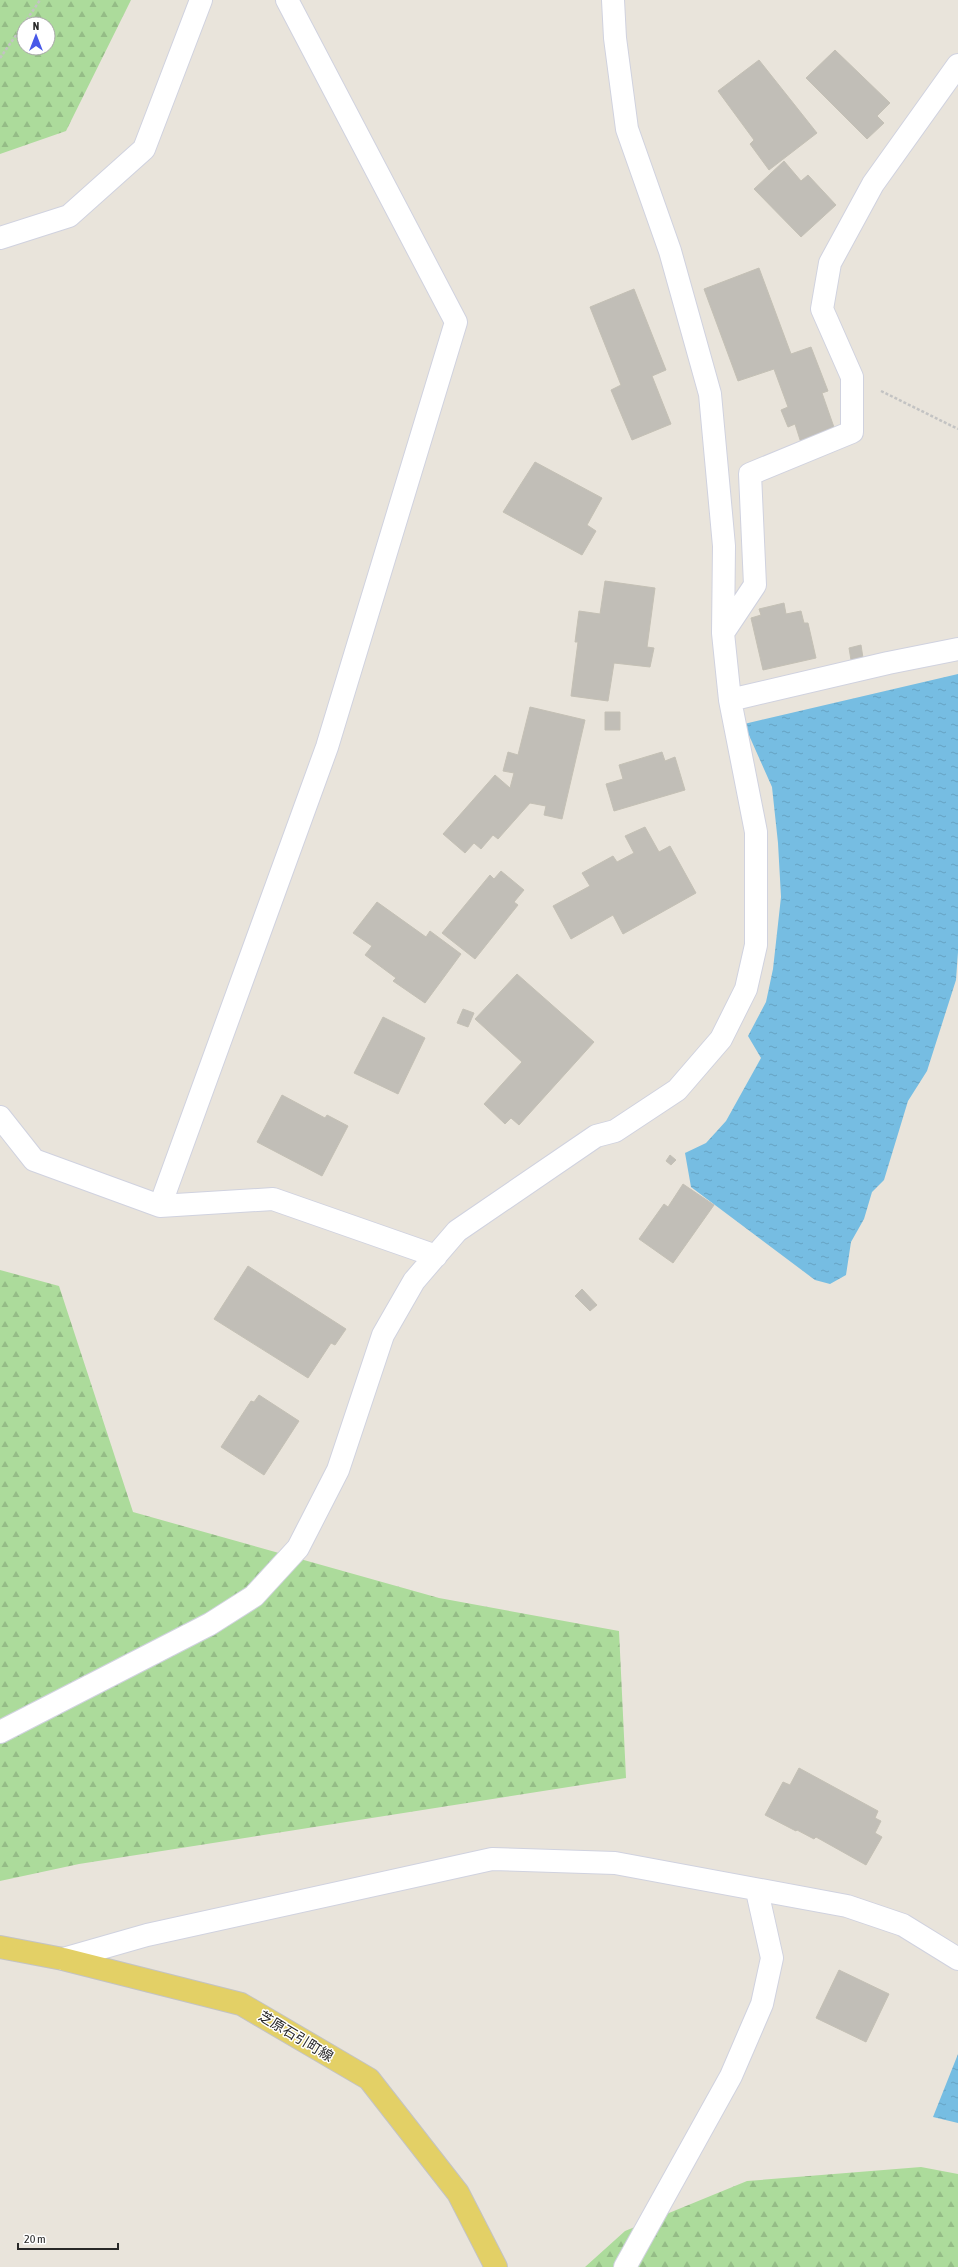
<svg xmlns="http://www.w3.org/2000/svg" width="958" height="2267" viewBox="0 0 958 2267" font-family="'Asap Condensed','Noto Sans JP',sans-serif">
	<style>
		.forest { fill: url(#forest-firs); fill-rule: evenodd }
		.water { fill: url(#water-ripples) }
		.building { fill: #c1beb7; stroke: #c4c0b5 }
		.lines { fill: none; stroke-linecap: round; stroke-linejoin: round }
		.minor-casing { stroke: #d0d2df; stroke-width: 24 }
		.major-casing { stroke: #c3c3c3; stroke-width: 24 }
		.path { stroke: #c3c3c3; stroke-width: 2.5; stroke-dasharray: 3 2; stroke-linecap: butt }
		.minor { stroke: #fff; stroke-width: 22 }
		.major { stroke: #e3d066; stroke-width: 22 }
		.labels { text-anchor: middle; stroke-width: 3; stroke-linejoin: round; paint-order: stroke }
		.street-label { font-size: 14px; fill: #282828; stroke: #fff }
	</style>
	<defs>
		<pattern id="forest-firs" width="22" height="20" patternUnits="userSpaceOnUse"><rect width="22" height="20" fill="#acdb9b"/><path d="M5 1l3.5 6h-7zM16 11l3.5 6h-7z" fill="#94bc86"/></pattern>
		<pattern id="water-ripples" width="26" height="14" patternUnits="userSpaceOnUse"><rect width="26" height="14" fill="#76bde2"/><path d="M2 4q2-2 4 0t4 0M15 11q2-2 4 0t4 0" fill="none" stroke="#66a2c2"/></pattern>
	</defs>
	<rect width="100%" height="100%" fill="#e9e4db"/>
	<path class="forest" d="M0,0H131L66,131L0,154ZM24,24H48V48H24Z
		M0,1270L59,1286L133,1512L439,1598L619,1631L626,1778L79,1864L0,1881Z
		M921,2167L958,2174V2267H585L625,2231L747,2181Z"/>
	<path class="water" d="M958,674V952L956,980L927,1071L908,1101L884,1180L872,1192L864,1219L851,1242L846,1275L830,1284L815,1280L691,1187L685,1153L706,1143L726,1121L761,1058L748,1036L766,1002L773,969L781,897L778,843L772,787L744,724Z
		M958,2054V2123L933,2117Z"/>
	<path class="building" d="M835,50L890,103L877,116L884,123L867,139L806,78Z
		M759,60L817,133L769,170L750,144L754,140L718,91Z
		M784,161L801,181L808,175L836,205L801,237L754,189Z
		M759,268L791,354L811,347L828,391L822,393L836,433L802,446L795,424L788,427L781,410L788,407L774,369L738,381L704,289Z
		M634,289L666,370L652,376L671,424L632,440L611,390L621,385L590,307Z
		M535,462L602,498L587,525L596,531L582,555L503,512Z
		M605,581L655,588L647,647L654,648L650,667L614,663L608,701L571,696L578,642H575L579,611L600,614Z
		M784,603L786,614L801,611L804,623H808L816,658L763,670L751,618L761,615L759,609Z
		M861,645L863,658L851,660L849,648Z
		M530,707L585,720L562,819L544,815L546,806L530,803L498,839L493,835L481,849L474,843L465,853L443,834L495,775L510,788L514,773L503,771L508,752L518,755Z
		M605,712H620V730H605Z
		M662,752L665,761L675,757L685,790L614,811L606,784L623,779L619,765Z
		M645,827L659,852L670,846L696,893L623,934L613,915L571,939L553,906L590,886L582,873L613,856L617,862L634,853L625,836Z
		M501,871L524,890L514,902L518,905L475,959L442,933L490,875L494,879Z
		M377,902L426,937L430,931L461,954L425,1003L393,981L396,978L365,955L372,946L353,933Z
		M517,974L594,1042L519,1125L511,1118L505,1124L484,1104L522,1062L475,1019Z
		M463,1009L474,1013L468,1027L457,1023Z
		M383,1017L425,1038L398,1094L354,1073Z
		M282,1095L325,1118L327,1115L348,1126L322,1176L257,1142Z
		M670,1155L676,1160L671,1165L666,1161Z
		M683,1184L714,1205L673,1263L639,1239L664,1204L668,1207Z
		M248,1266L346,1329L335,1345L331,1343L308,1378L214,1319Z
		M582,1289L597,1305L590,1311L575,1296Z
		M259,1395L299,1421L264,1475L221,1447L251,1401L254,1402Z
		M799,1768L878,1811L875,1818L881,1821L875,1833L882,1837L866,1865L816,1837L814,1839L797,1830L796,1831L765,1815L783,1782L790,1785Z
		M839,1970L889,1994L866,2042L816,2018Z"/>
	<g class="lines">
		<defs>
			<path id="minor" d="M0,238L69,216L144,149L201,0
				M723,633L755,585L750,474L852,432V377L822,309L830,263L873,184L958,65
				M730,700L888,663L958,649
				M0,1117L34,1160L160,1206L273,1199L436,1256
				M160,1206L327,747L456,322L287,0
				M0,1732L210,1624L254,1596L298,1548L338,1470L383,1335L414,1281L457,1231L596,1136L615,1131L677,1090L721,1039L746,989L756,945V832L730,700L723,633L724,546L710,394L670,251L627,129L615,38L613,0
				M63,1959L147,1935L492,1859L615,1863L847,1906L903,1925L958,1959
				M625,2267L731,2076L762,2004L772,1958L757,1891"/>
			<path id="major" d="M0,1947L63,1959L241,2004L369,2079L458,2193L496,2267"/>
		</defs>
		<use href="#minor" class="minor-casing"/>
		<use href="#major" class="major-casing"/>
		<path class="path" d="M24,24L40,0
			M0,58L24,24
			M881,391L958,429"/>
		<use href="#minor" class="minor"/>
		<use href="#major" class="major"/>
	</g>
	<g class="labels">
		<g class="street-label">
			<text transform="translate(296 2036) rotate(31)" y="5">芝原石引町線</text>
		</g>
	</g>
	<g transform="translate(36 36)"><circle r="19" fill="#ffffff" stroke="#a9a9a9"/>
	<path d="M0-3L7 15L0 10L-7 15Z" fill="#4859e8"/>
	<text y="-6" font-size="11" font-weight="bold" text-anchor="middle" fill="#282828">N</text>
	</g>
	<path d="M18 2243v6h100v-6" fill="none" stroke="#282828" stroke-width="2"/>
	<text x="24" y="2243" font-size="12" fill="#282828" stroke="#ffffff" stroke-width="3" paint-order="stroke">20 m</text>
</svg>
